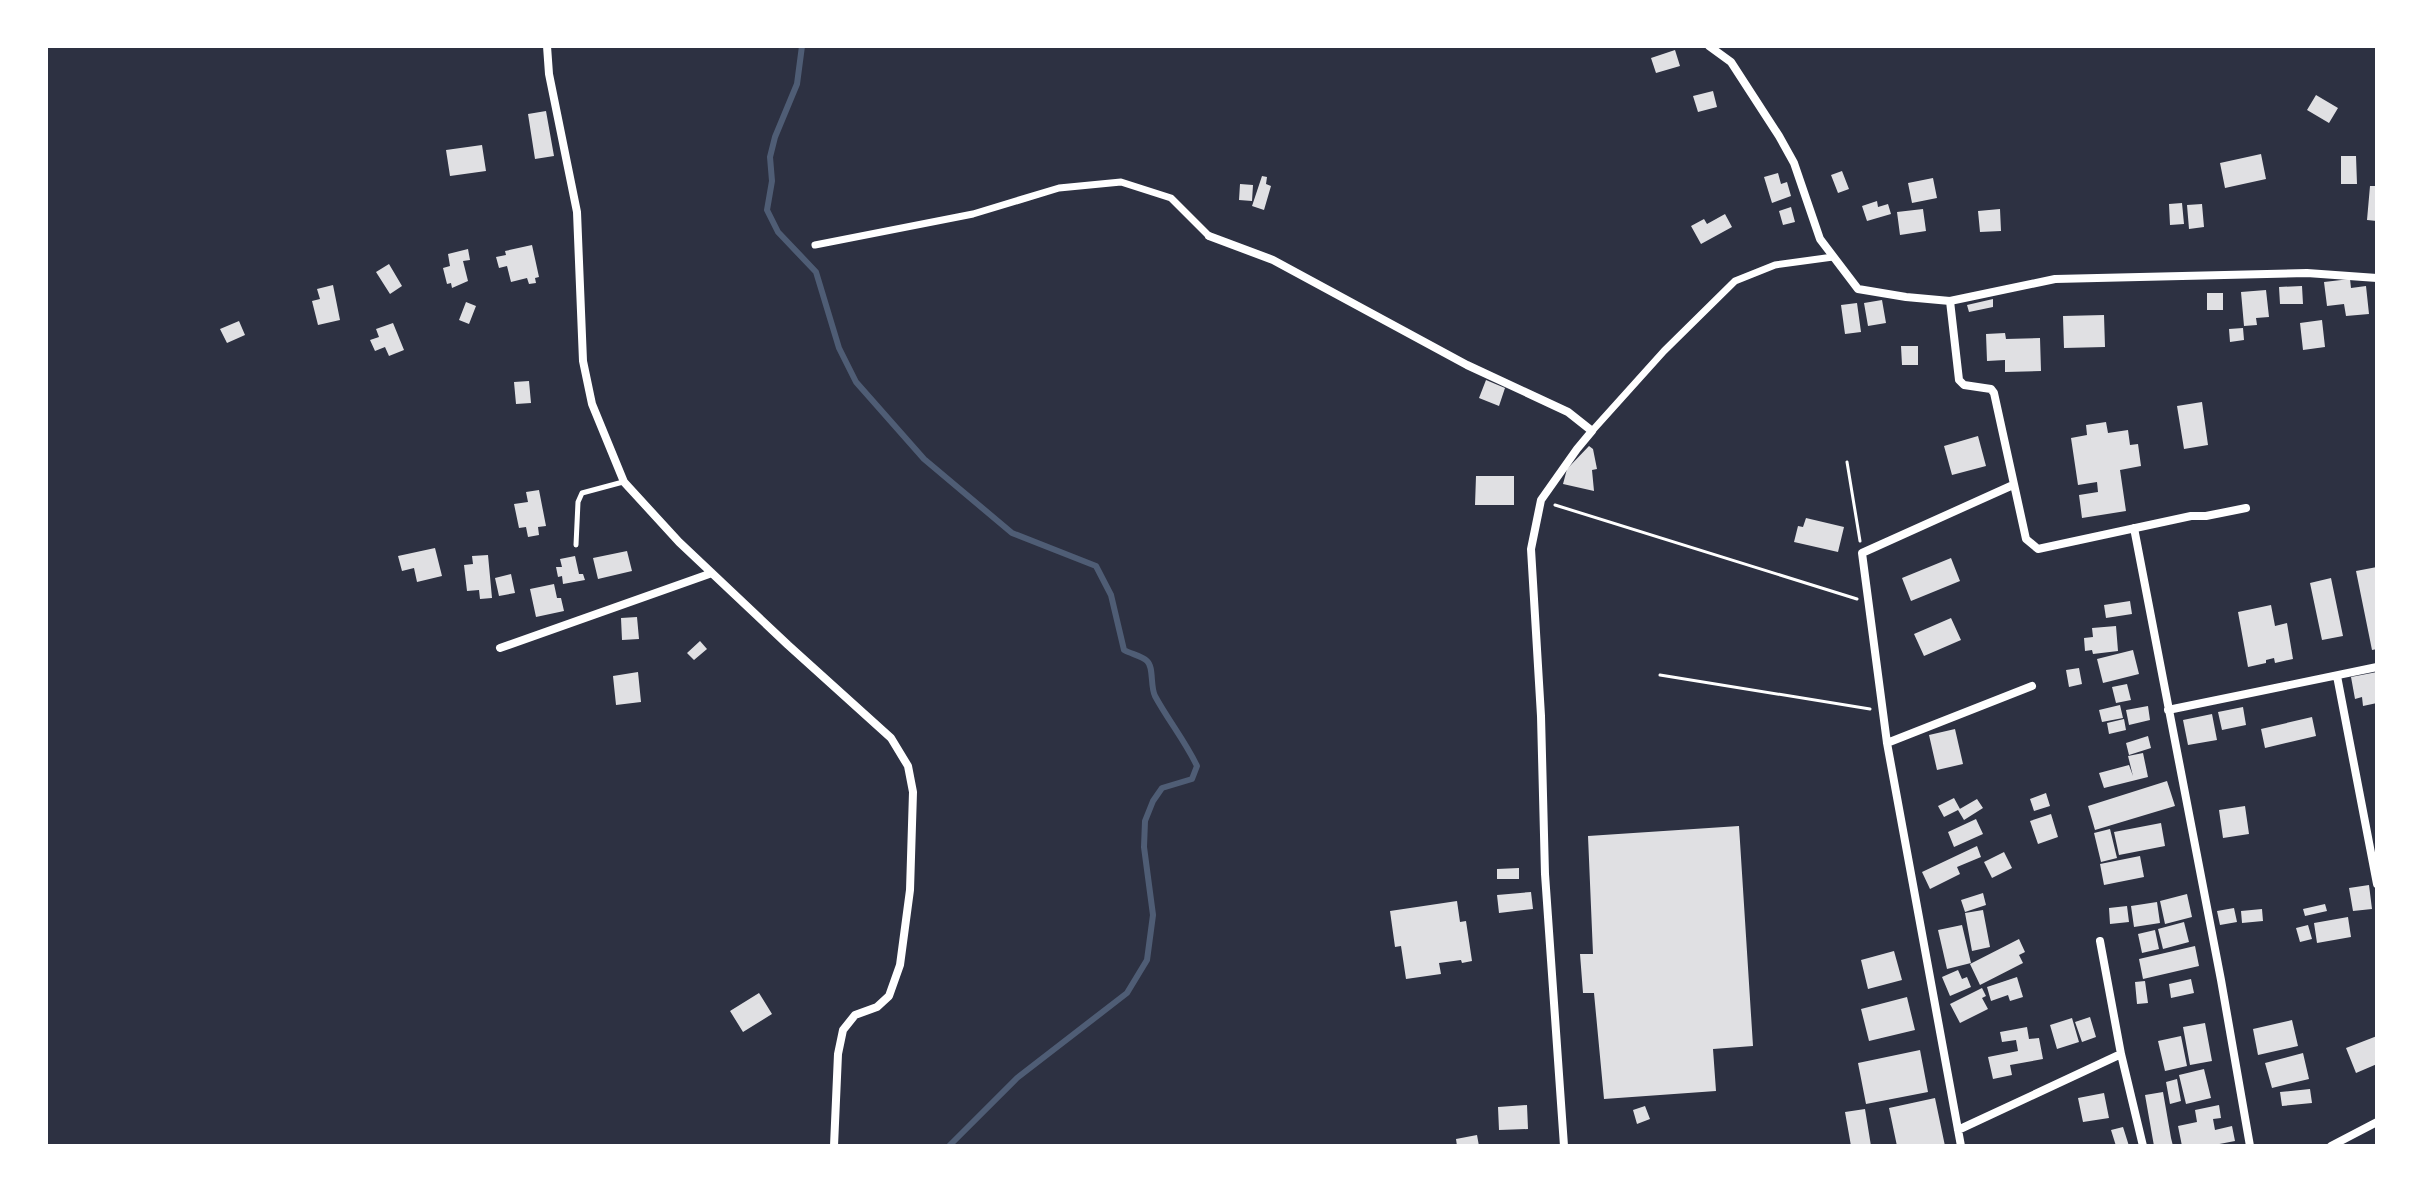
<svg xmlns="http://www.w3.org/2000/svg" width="2423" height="1192" viewBox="0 0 2423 1192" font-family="'Exo 2',sans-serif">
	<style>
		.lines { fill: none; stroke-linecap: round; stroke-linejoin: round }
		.stream { stroke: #4f5d75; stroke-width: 6 }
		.building { fill: #e0e0e3 }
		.path { stroke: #fff; stroke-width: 3 }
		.service { stroke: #fff; stroke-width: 5 }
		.pedestrian { stroke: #fff; stroke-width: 7 }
		.minor { stroke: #fff; stroke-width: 8 }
	</style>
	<rect width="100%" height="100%" fill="#2d3142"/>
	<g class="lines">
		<path class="stream" d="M802,46L797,84L775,137L770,157L772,181L767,210L778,232L816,272L839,348L856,382L924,459L1012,533L1096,566L1111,595L1124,650C1131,654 1142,656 1147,661C1154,667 1150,686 1155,696C1168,720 1185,741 1197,766L1192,779L1162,788L1153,801L1145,821L1144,847L1153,915L1147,960L1127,993L1017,1078L949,1146"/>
	</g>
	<path class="building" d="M1675,50L1680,66L1656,73L1651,58Z
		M1713,91L1717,107L1698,112L1693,96Z
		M2316,95L2338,108L2329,123L2307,110Z
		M546,111L554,156L535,159L528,114Z
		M482,145L486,171L450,176L446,150Z
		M2261,154L2266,179L2225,188L2220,163Z
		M2341,156H2356L2357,184H2341Z
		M1842,171L1849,189L1838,193L1831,175Z
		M1778,173L1781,184L1787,182L1791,196L1772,203L1764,177Z
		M1262,176L1267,177L1266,184L1271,186L1264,210L1252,206Z
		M1933,178L1937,198L1912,203L1908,183Z
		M1240,184L1253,185L1252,201L1239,200Z
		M2370,186H2377V221L2367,220Z
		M1877,201L1878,207L1888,204L1891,214L1867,221L1862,206Z
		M2182,203L2184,224L2170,225L2169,204Z
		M2202,204L2204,227L2189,229L2187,205Z
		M1791,207L1795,222L1783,225L1779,211Z
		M1923,209L1926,231L1900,235L1897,212Z
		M2000,209L2001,231L1980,232L1978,211Z
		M1725,214L1732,227L1701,244L1691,226L1704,219L1707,224Z
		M532,245L539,277L535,278L536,283L529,284L527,278L511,282L507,266L499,268L496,257L506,255L505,251Z
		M468,249L470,260L463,261L468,281L452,288L451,283L447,284L443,268L450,266L448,254Z
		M389,264L402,286L390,294L376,272Z
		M2350,279L2351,288L2366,286L2369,314L2346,316L2344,304L2327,306L2324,282Z
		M333,285L340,320L318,325L312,301L320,299L317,289Z
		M2302,286L2303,304H2280L2279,287Z
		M2266,290L2269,317L2256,318L2257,325L2244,326L2241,292Z
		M2207,293H2223V310H2207Z
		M1993,299V307L1969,312L1967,305Z
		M1882,300L1886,323L1868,326L1864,303Z
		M466,302L476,306L469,324L459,320Z
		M1857,303L1861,332L1845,334L1841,305Z
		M2104,315L2105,347L2064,348L2063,316Z
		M2322,320L2325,347L2303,350L2300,323Z
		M239,321L245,335L227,343L220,329Z
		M393,323L404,350L389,356L385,347L375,351L370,340L379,337L376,329Z
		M2243,328L2244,340L2230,342L2229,329Z
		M2005,333L2006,339L2040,338L2041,371L2005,372V360L1987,361L1986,334Z
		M1901,346H1918V365H1902Z
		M1486,380L1505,388L1499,406L1479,398Z
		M529,381L531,403L516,404L514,382Z
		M2202,402L2208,445L2184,449L2177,406Z
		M2106,422L2108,433L2128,430L2130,445L2138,444L2141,466L2120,470L2126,511L2082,518L2079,495L2098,492L2097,482L2078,485L2071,438L2087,435L2086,425Z
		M1978,436L1986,466L1952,475L1944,446Z
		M1589,446L1593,449L1597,469L1592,470L1594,491L1563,484L1567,469Z
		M1476,476H1514V505H1475Z
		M539,490L546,526L538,527L539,535L528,537L526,527L519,528L514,504L528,502L526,492Z
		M1806,518L1844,527L1838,552L1794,542L1798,526L1803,527Z
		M435,548L442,576L417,582L414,568L402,571L398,556Z
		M627,551L632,571L598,579L593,558Z
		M488,555L492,598L480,599L479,590L467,591L464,565L473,564L472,556Z
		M575,556L579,574H583L585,580L563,584L562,576L558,577L556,567H562L560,559Z
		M1951,558L1960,581L1911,601L1902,578Z
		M2377,567V649L2372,650L2356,571Z
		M511,574L515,593L499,596L495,578Z
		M2331,578L2343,636L2322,640L2310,583Z
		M554,584L557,598H561L564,611L536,617L530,589Z
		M2130,601L2132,614L2106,618L2104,605Z
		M2271,605L2275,626L2287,623L2293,659L2275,663L2274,658L2266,660V663L2248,667L2238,612Z
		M637,617L639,639L622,640L621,618Z
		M1951,618L1961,640L1924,656L1914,634Z
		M2116,626L2118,651L2093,654L2092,650L2085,651L2084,638L2093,637L2092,628Z
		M700,641L707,649L694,660L687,653Z
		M2133,650L2139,674L2103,683L2097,659Z
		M2079,668L2082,684L2069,687L2066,670Z
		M638,672L641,702L616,705L613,676Z
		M2377,672V703L2363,706L2362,697L2355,699L2351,677Z
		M2127,684L2131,700L2116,703L2112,687Z
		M2120,705L2123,718L2102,722L2099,710Z
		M2148,706L2150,720L2129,725L2126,710Z
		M2243,707L2246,725L2222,730L2218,712Z
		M2212,714L2217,740L2188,745L2183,720Z
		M2312,717L2316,736L2265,748L2261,729Z
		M2124,719L2126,730L2109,734L2107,723Z
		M1955,729L1963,764L1937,770L1929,735Z
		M2148,736L2151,748L2129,755L2126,743Z
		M2143,753L2148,777L2104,788L2099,773L2129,765L2133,776L2128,756Z
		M2167,781L2175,806L2095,830L2088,806Z
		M2046,793L2050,806L2034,811L2030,799Z
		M1954,798L1960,809L1944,817L1938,806Z
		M1977,799L1983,808L1964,820L1958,810Z
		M2245,806L2249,834L2223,838L2219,810Z
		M2051,814L2058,837L2038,844L2030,821Z
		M1976,819L1983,834L1954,847L1948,832Z
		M2161,823L2165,846L2119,855L2114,832Z
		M1739,826L1753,1046L1713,1049L1716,1091L1604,1099L1594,993H1583L1580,954H1593L1588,836Z
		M2110,829L2117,858L2101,862L2094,833Z
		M1977,846L1981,857L1957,867L1960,874L1930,889L1922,872Z
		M2004,852L2012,868L1992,878L1984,862Z
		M2140,856L2144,877L2104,885L2100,864Z
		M1519,868V879H1497V869Z
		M2369,885L2372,909L2353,911L2349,888Z
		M1531,892L1533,909L1499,913L1497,895Z
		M1983,893L1986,905L1965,912L1961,900Z
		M2187,894L2192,917L2165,924L2160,901Z
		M1457,901L1460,922L1466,921L1472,961L1462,963L1461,960L1439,963L1441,974L1406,979L1401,946L1395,947L1390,911Z
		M2157,902L2160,923L2134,927L2131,906Z
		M2325,904L2327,911L2305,916L2303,909Z
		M2127,906L2129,922L2110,924L2109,908Z
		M2234,908L2237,922L2220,925L2217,911Z
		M2262,909L2263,921L2242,923L2241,911Z
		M1983,910L1990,947L1972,951L1965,913Z
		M2348,917L2351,937L2317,943L2314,923Z
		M2184,922L2189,942L2163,949L2158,929Z
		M1962,925L1971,963L1947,969L1938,930Z
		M2308,925L2312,939L2300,942L2296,928Z
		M2155,930L2159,949L2142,953L2138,934Z
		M2019,939L2025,952L2019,955L2023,963L1980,985L1970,964Z
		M2195,946L2199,966L2143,979L2139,959Z
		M1894,951L1902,980L1868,989L1861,960Z
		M1958,970L1962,979L1967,977L1971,987L1950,996L1942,977Z
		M2017,977L2023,997L2010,1001L2008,995L1991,1001L1987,987Z
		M2191,979L2194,993L2171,998L2169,984Z
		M2145,981L2148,1003L2137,1004L2135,982Z
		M1982,988L1986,996L1982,998L1988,1009L1960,1023L1950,1004Z
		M759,993L772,1014L743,1032L730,1011Z
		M1907,997L1915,1030L1869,1041L1861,1009Z
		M2090,1017L2096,1037L2082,1042L2075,1022Z
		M2072,1018L2079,1042L2057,1049L2050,1025Z
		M2292,1020L2298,1046L2258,1055L2253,1029Z
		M2205,1023L2212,1061L2190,1065L2183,1027Z
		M2027,1027L2029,1039L2039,1038L2043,1059L2010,1065L2012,1075L1993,1079L1988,1057L2018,1051L2016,1040L2002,1042L2000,1032Z
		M2181,1036L2187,1066L2165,1071L2158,1041Z
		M2377,1036V1064L2356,1073L2346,1048Z
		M1920,1050L1928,1092L1866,1104L1858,1063Z
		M2303,1053L2309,1079L2272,1088L2265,1063Z
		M2204,1069L2211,1098L2186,1104L2179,1075Z
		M2177,1079L2181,1101L2170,1104L2166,1082Z
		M2310,1089L2312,1103L2282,1106L2280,1092Z
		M2163,1092L2171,1138L2173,1146H2154L2145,1095Z
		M2104,1093L2109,1118L2083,1122L2078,1098Z
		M1935,1098L1945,1146H1897L1889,1108Z
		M1527,1105L1528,1129L1499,1130L1498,1107Z
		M2219,1105L2221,1118L2213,1119L2215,1130L2232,1126L2235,1141L2209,1146H2182L2178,1126L2197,1122L2195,1110Z
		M1645,1106L1650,1119L1637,1124L1633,1110Z
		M1865,1109L1871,1146H1851L1845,1112Z
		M2123,1127L2129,1146H2116L2111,1130Z
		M1477,1135L1479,1146H1457L1456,1139Z"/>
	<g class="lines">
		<path class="path" d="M1847,462L1860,541
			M1555,505L1857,599
			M1660,675L1870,709"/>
		<path class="service" d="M576,545L578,502L582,493L623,482"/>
		<path class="pedestrian" d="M815,245L973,214L1059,188L1121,182L1171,198L1209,236
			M1592,431L1664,351L1735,281L1775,265L1833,257"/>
		<path class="minor" d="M547,46L549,74L577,212L583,361L592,404L624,482L679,542L788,645L891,738L908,766L913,792L910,890L900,965L889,996L877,1007L855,1015L843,1030L838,1054L834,1146
			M1709,46L1731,62L1779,136L1794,163L1820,239L1858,289L1906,297L1950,301L2055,279L2307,273L2377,278
			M1209,236L1273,260L1467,365L1568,412L1592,431L1577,449L1541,500L1531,549L1541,716L1545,874L1564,1146
			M1950,301L1959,380L1964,385L1991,389L1994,393L2026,539L2038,549L2191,516H2206L2246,508
			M2134,528L2221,980L2250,1146
			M500,648L712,573
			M2337,676L2377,884
			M2168,710L2377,667
			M1887,743L2032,686
			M2100,941L2121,1054L2143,1146
			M1958,1130L2121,1054
			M1961,1146L1887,743L1862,553L2013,485
			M2331,1146L2377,1122"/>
	</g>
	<rect width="2423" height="1192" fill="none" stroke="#ffffff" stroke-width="96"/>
</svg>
